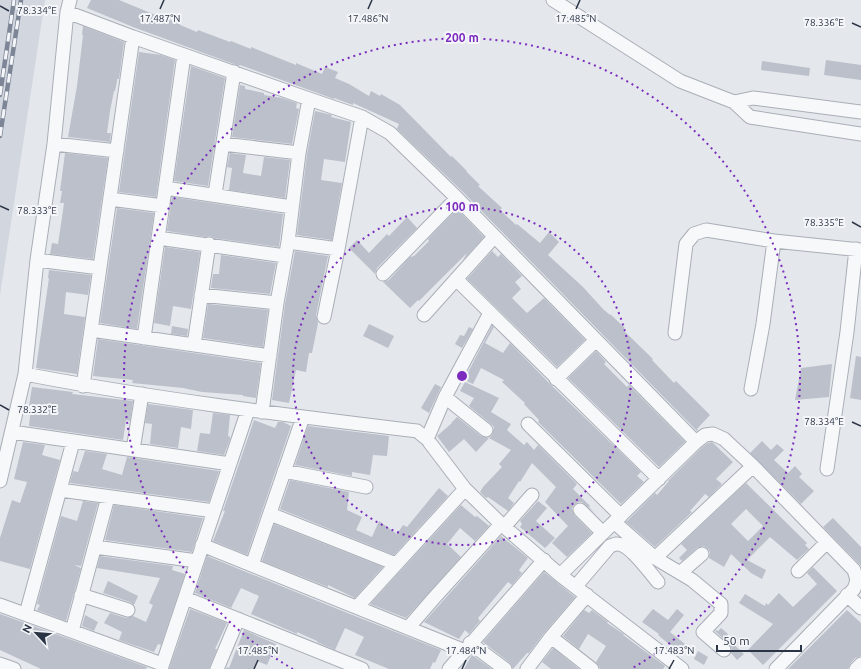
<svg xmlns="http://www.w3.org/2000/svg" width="861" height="669" viewBox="0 0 861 669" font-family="Ubuntu,sans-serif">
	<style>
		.built { fill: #d2d6de }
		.building { fill: #bbc0ca; fill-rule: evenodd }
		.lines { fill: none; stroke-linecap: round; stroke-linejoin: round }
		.minor-casing { stroke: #a9aeb7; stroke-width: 15 }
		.minor { stroke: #f7f8fa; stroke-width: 13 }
		.rail-casing { stroke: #7d8696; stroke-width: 4.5 }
		.rail { stroke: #f4f6f9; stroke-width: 3; stroke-dasharray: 9; stroke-linecap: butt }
		.ticks { fill: none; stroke: #2b3445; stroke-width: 1.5 }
		.ring { fill: none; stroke: #7b2cbf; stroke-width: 2; stroke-dasharray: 2 4 }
		.ticks-label { font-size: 10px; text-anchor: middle; fill: #2b3445; stroke: #f4f6f9; stroke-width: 4; stroke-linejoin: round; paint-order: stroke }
		.centre { fill: #7b2cbf; stroke: #f4f6f9; stroke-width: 2 }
		.ring-label { font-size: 12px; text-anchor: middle; font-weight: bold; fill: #7b2cbf; stroke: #f4f6f9; stroke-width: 4; stroke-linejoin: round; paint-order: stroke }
	</style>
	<rect width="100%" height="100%" fill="#e4e7ec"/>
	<path class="built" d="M0,0H45L0,295Z"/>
	<path class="building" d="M91,0H119L153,14L180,23V25L197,32L198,30L230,42L231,41L251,49V47L296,65V63L322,74L325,67L338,72L335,78L349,84L369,96L371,91L380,96L381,94L400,105L451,157L452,156L467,171H466L480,185L478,186L502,208L500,210L516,225L517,224L540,243L549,232L559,242L548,255L583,287L603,309L610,315V314L625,328L623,330L653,359L652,360L674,383L676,381L710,415L697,429L698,430L697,431L463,192L397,129L399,124L353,103V105L334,98V99L312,91L240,65L239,66L133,27L87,8Z
		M83,26L124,42L119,79H117V81L115,91H114L110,111L107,133H111L110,142L68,137L77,86L83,35H82Z
		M139,52L161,55L175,60L156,197L119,192Z
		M826,60L861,65V80L824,75Z
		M762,61L810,68L809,76L761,70Z
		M191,66L225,78L208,186L174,181Z
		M240,85L245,86V89L264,93V95L282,98L297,103L296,108L299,109L292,144L232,137Z
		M315,111L332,115L331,117L351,122L345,162L324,159L321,180L342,183L332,240L297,235L307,154Z
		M65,153L108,158L93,259L50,254L52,243L58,244L61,224L64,203H60L62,191H60Z
		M230,153L246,155L243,173L261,176L264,157L290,160L285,198L229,190L232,168L227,167Z
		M172,197L283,214L279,247L214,238L210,236L206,237L167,231Z
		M117,208L154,213L137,329L100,323Z
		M457,209L484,237L463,260L467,253L419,301L418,300L410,308L383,282L389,280L410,257L414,256L429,241L428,239Z
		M407,217L417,228L377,268L375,274L349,248L357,240L369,253L387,234L389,236Z
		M165,247L200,252L191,309L173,306L170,326L154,323Z
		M295,251L328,256L316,315L318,323L312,353H309L306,372L296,370L289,403L272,400L285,304Z
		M492,251L498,257L501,254L522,276L515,282L521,289L512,298L527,313L544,298L585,340L557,367L467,279Z
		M221,255L276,263L270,294L211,288L213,274H219Z
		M49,270L91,275L88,295L66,292L64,314L85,317L77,374L36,368L49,278H48Z
		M208,304L268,310L263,347L203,338Z
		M369,324L394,336L388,348L363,336Z
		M172,326L188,329L187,336L171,334Z
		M492,326L494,327L485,343L503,353L510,343L551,385L641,472L637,476L644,482L621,504L538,422L539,420L524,404L525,403L502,382L504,380L481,368L473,384L464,380Z
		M469,327L473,329L462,348L455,344L460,335L464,336Z
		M98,339L261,363L256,398L243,396V395L202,392L183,388L132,383L133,380L93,376Z
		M596,351L606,362L604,364L627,387L629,385L685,442L659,467L568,378Z
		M856,356L861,357V400L850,398Z
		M832,364L829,397L795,400L801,368Z
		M465,382L499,398L491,412L511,424L507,430L524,445L527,442L534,450L538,445L577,484L573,489L590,506L589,507L596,514L582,502H578L574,505L572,508L574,515L592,533L567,557L552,543L568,526L545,502L556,487L532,463L520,482L519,481L508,498L514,503L508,511L488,497L486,498L480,492L483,487L502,467L499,464L511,450L489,438L476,452L464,439L449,452L437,436L452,423H451L457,417L481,436L489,438L492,435L494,427L491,424L469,406L474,398L460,391Z
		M435,384L441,387L429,413L421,408Z
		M32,387L73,392L72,394L133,401L130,421L126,420L123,440L29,426L31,407L29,406Z
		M148,404L193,410L191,429L181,427L178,448L150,444L152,424L145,423Z
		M213,413L230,415L228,436L230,437V439L224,455L197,451L200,433L210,434Z
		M254,420L275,428L278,422H283L291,426L247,555L213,541L225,511H223Z
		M308,426L389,436L387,456L373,455L370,475L352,472V476L295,465Z
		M762,441L771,450L777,444L784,450L774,460L788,473L795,466L802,474L799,477L814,491L801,504L750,453Z
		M23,442L45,445L42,455L60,460L30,569L0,561V538L12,500L20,503L27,482L14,479Z
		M712,442L733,462L716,479L722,484L709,497L705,494L690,511L692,512L655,547L626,522L655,493L657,495L669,481H668L701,448L708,443Z
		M85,451L107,454L102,469L122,475L127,457L219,471L209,502L70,483L73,471L78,472Z
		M290,480L349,492L347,510L362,517L356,530L372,537L379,521L397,534L403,525L407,527L439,488L448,496L394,555L280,509Z
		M746,483L807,543L805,545L809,549L797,560L770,537L747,560L766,570L762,579L751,573L731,554L724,567L709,558L710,552L708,549L704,546L697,548L682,561L679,558L687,550L681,544ZM746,509L763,526L748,541L731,524Z
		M83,501L98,503L81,566L74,565L81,568L66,621L37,610L40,605L37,604L61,516L77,521Z
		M538,501L547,508L536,521L555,538L545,548L520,527L522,524L520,521Z
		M114,505L203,518L192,552L105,540Z
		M461,505L475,517L477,516L489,526L475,541L460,528L447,544L461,557L406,618L370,604Z
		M833,518L861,547V566L823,527Z
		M274,524L383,567L355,598L328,585V587L262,561Z
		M501,536L528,558L519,570L522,573L512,585L508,582L478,618L480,621L469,634L465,630L459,639L424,622Z
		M100,556L173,566L172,570L185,574L161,645L158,644L154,652L119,640L122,632L104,623L110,613L126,618L133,616L146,622L153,605L149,603L160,578L97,568Z
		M207,556L340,610L441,650L435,663L433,662L430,669H389L355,655L364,637L345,628L335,650L317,642V641L297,632V634L251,614L259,596L241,588L231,608L195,593Z
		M813,567L837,591L763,665L748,650L773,624L739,603L745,594L765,606L766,603L768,605L779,593L793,607L817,584L807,573Z
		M544,572L575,597L545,632L529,653H527L513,669L510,663L483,642Z
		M108,581L138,596L134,605L130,602L103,593Z
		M190,609L227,623L215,649H217L209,669H169Z
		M653,609L668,620L677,609L684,615L670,632L685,644L677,654L668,648L670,645L658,635L659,634L642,622Z
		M584,610L589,613L592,610L608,622L607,623L622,633L624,634L623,635L665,666L663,669H600L599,666L596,662L606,646L588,634L579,649L563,636Z
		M847,610L861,623V656L855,658L850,664L848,669H788Z
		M0,614L147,667L146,669H41L0,650Z
		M85,615L98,622L94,631L82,626Z
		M721,628L728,634L726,637L744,654L737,660L731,653L732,648L729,644L715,631L716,630L718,631Z
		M244,630L276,644L267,665L257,661L254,669H226L227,667L229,668Z
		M553,648L579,669H551L542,662Z
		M698,651L708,657L704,665L694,659Z
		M472,655L492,669H464Z"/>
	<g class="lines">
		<defs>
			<path id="minor" d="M553,0L680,81L734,102
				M67,12L133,37L309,99L362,117L390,133L457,198L696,442
				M861,112L753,98L734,102L750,117L861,134
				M54,144L117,151
				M223,144L299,153
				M165,188L292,207
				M215,194L234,72
				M110,199L163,206
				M158,238L285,256
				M288,242L338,249L362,117
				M37,260L100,268
				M383,274L457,198
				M456,279L659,479
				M201,295L277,303
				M424,315L494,237
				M324,317L338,249
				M91,330L270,356
				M675,333L686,244L694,234L706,230L774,241L861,250
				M144,338L184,55
				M194,345L209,244
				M25,374C154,399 286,415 417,431L427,439L465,489L501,524L560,575L682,669
				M556,379L596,340
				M83,386L133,37
				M751,389L763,324L774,241
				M445,397L486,430
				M262,412L277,303L288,242L299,153L309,99
				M528,424L621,516
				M12,432L230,464
				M427,439L445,397L490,313
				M133,450L142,394
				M827,469L847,332L856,249
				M284,471L366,487
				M0,481L25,374L37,260L54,144L67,12L70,0
				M60,490L214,511
				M580,510L603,533
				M270,514L396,564
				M614,522L655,558L753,466
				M504,527L532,495
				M202,545L465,651
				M95,547L197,561
				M655,558L692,580L721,604V613L703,632L724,650
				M252,565L303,417
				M798,571L827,542
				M680,573L702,554
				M560,575L696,442L705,435L713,434L724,439L753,466L854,570L857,580L854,589L776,669
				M576,586L610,546C611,546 615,544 616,544C629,542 650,573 658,582
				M81,595L128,610
				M847,595L861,608
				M185,598L362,669
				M0,605L162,664
				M357,607L465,489
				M26,614L73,442
				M408,628L434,598L501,524
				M72,631L108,497
				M551,637L592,669
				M470,643L505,669
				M0,664L14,669
				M161,669L248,410
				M217,669L238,619
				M449,669L544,560
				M527,669L551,637L587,595
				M856,669L861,664"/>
		</defs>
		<use href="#minor" class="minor-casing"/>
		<use href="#minor" class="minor"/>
		<defs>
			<path id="rail" d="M0,95L14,0
				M0,136L21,0"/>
		</defs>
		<use href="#rail" class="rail-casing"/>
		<use href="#rail" class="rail"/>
	</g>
	<path class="ticks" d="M0,6L9,11M160,9L164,0M368,9L372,0M576,9L580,0M852,23L861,27M0,206L9,210M852,222L861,227M0,405L9,410M852,422L861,426M254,669L258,660M462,669L466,660M669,669L674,660"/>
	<g class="ring">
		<circle cx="462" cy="376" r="169"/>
		<path d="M293 669A338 338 0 1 1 631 669"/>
	</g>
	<g class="ticks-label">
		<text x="37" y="14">78.334°E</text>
		<text x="160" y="22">17.487°N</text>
		<text x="368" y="22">17.486°N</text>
		<text x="576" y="22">17.485°N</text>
		<text x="824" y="26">78.336°E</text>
		<text x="37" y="214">78.333°E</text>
		<text x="824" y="226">78.335°E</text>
		<text x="37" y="413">78.332°E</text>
		<text x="824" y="425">78.334°E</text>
		<text x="258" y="654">17.485°N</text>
		<text x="466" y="654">17.484°N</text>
		<text x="674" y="654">17.483°N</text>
	</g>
	<circle cx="462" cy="376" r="6" class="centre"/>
	<g class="ring-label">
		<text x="462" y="42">200 m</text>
		<text x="462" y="211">100 m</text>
	</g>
	<g transform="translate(36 633) rotate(296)" stroke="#f4f6f9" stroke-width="3" paint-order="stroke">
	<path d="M0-3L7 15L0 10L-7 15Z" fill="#2b3445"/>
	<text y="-6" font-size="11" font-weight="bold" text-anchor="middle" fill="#2b3445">N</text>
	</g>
	<path d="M717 645v6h84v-6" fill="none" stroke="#2b3445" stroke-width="2"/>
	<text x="723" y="645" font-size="12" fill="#2b3445" stroke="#f4f6f9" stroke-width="3" paint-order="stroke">50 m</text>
</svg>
